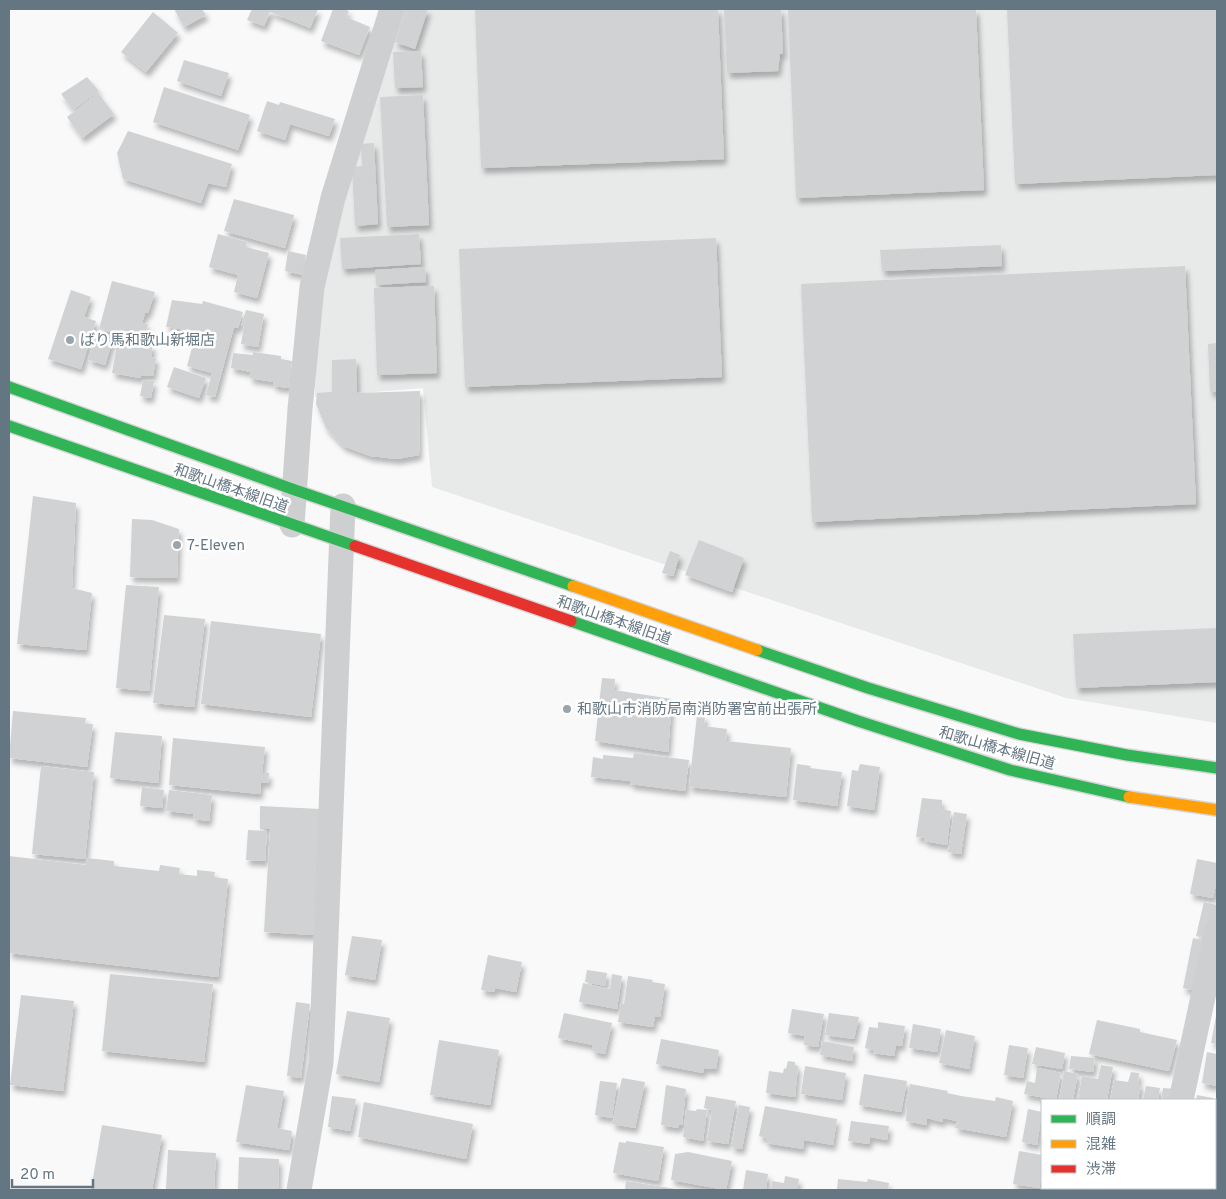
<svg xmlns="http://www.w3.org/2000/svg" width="1226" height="1199" viewBox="0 0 1226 1199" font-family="Overpass,'Noto Sans JP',sans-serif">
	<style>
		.built { fill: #e8e9e9 }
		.building { fill: #d0d2d3; filter: url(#shadow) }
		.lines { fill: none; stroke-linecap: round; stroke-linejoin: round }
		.fast-casing { stroke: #d5d6d7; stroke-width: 14 }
		.slow-casing { stroke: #d5d6d7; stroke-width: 14 }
		.jam-casing { stroke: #d5d6d7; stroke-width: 14 }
		.street { stroke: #cecfd0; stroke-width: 25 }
		.fast { stroke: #30b455; stroke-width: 11 }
		.slow { stroke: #ff9f0a; stroke-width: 11 }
		.jam { stroke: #e5322d; stroke-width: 11 }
		.poi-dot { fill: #99a4ac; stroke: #fff; stroke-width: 2 }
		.labels { text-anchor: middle; stroke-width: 5; stroke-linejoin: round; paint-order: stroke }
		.poi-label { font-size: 15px; fill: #657683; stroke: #fff; text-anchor: start }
		.street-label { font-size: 15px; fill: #657683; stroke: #fff }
	</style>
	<defs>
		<filter id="shadow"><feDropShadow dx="3" dy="5.5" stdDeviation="2.5" flood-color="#0004"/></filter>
	</defs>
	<rect width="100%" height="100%" fill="#f9f9f9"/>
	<path class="built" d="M405,9H1217V723L1066,698L432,487L423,388L315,397L316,317L329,243L348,190Z"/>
	<path class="building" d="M174,9H202L206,15L184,27Z
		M252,9H318L310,28L270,12L264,26L247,20Z
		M333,9H343L349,11L346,17L370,27L359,55L321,41Z
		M405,9H428L415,49L395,42Z
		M475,9H718L724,159L481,168Z
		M724,9H781L783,54H780L778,71L727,73Z
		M788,9H976L984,190L796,198Z
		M1007,9H1216L1217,175L1015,184Z
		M153,12L178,33L146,72L121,52Z
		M421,51L423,87L395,88L393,52Z
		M184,60L229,73L221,96L177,81Z
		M87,77L99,91L73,110L61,94Z
		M164,87L250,115L238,150L153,122Z
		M98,93L114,114L82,138L67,117Z
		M423,95L429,225L387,227L380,97Z
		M267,101L279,105L280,102L335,119L329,136L290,124L285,140L257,131Z
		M128,131L232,164L226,187L208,183L201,203L123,179L117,153Z
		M374,143L378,224L355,226L352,167L362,166L361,144Z
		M234,199L294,215L285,248L224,231Z
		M218,234L247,242L246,247L269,253L257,298L234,292L238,275L209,267Z
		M419,234L421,264L342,269L340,238Z
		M716,238L722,377L465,387L459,249Z
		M1001,245L1002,266L882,271L880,250Z
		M288,251L306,255L303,275L285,271Z
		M1185,266L1196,504L812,522L801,284Z
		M425,267L426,282L376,285L375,270Z
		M112,281L155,292L148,313H145L142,323L148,324L143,341L99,329Z
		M434,286L437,373L377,375L374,288Z
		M71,290L91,297L84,317L96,321L81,369L48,359Z
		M172,300L202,304L203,301L243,312L238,328L234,327L215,397L206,395L212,373L187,366L195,337L185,334L186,330L166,327Z
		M246,310L264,314L258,347L241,344L244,326H241Z
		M97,331L114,336L105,365L88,360Z
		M118,339L153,345L151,357L156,358L153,376L141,375L140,378L112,373Z
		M1217,343V392H1210L1208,344Z
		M253,352L281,356V359L292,361L289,388L273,386L274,382L249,378L251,372L231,368L233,353L253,355Z
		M356,359L357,393L420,391L419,455L397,459L370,456L343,446L326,428L316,404L317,393L332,392V360Z
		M174,367L206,378L199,398L167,387Z
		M143,380L154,381L151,398L140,396Z
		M33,496L76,503L72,588L92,593L86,650L17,644Z
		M132,519L152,520L179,529L177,578L130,577Z
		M699,540L744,558L732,592L685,575Z
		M670,551L680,555L673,576L662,573Z
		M126,585L159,587L149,691L116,688Z
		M164,615L205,619L194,707L153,703Z
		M211,621L321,634L311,717L201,704Z
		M1217,628V682L1076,688L1073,634Z
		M602,678L615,679L614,690L672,699L668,752L595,741Z
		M13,711L86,718L85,724H93L87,767L9,758Z
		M697,715L705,716L704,726L727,729L726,741L791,748L786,797L689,787Z
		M115,732L162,736L158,783L110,778Z
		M173,738L265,747L262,773H269L268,783L261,782L260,794L169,785Z
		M634,753L689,760L685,791L630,784L633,764L630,781L591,777L593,757L603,759V755L633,758Z
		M797,764L811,766L810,768L842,772L837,806L793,800Z
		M860,764L880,767L874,810L847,806L852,770L858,771Z
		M41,766L94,772L85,859L32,854Z
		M142,787L164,790L162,808L140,806Z
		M169,790L212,795L209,821L193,819L194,814L166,811Z
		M922,798L942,800V809L951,811L947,845L924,841L925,838L916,837Z
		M260,806L320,809L313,935L264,932L270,829H260Z
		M954,812L967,814L961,854L948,852Z
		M248,830L267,831L265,861L246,860Z
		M9,856L86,865L87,858L114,861V866L159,871L160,865L180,868L179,874L197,876V870L215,872L214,877L228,879L218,977L9,953Z
		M1197,859L1217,863V880L1213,898L1190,894Z
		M1204,902L1217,905V920L1212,940L1196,936Z
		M352,936L382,940L375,980L345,975Z
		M1193,938L1212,942L1201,992L1183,988Z
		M488,955L522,962L516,992L495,988L494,992L481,990Z
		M587,970L607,973L605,986L585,982Z
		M110,974L213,984L204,1062L102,1051Z
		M612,974L622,976L617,1009L579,1002L583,983L610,989Z
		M628,976L653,980L652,982L665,984L660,1017L655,1016L653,1027L618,1022L621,1003L624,1004Z
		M21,995L74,1001L63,1091L10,1085Z
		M296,1002L310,1004L301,1078L287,1076Z
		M792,1009L824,1014L818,1047L804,1045L805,1036L788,1033Z
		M347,1011L390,1018L379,1082L336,1074Z
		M564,1013L612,1023L605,1054L592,1051L593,1045L558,1038Z
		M829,1013L859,1017L854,1039L825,1035Z
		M1216,1016H1217V1044L1211,1043Z
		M1097,1020L1140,1029V1032L1177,1040L1169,1071L1089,1054Z
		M878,1022L905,1026L902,1046L896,1045L894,1056L873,1053V1050L865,1048L869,1027L878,1028Z
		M913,1024L941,1029L937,1052L909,1048Z
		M946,1030L975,1036L969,1069L939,1063Z
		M661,1039L719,1050L716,1069L704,1068L703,1073L656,1064Z
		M439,1040L499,1050L490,1105L430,1095Z
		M822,1041L854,1047L852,1061L820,1055Z
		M1009,1045L1028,1048L1023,1078L1004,1075Z
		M1036,1047L1065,1053L1062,1069L1032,1064Z
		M1207,1052L1217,1054V1086L1202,1083Z
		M1071,1056L1095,1058L1093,1072L1069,1069Z
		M788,1061L795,1062V1065L798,1066L795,1097L766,1093L769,1071L783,1073L784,1068L786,1069Z
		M1101,1065L1113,1067L1107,1100H1078L1082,1076L1098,1079Z
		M805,1066L846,1073L842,1100L801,1094Z
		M1037,1068L1061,1073L1056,1100L1024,1094L1027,1081L1035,1083Z
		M1064,1071L1078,1074L1073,1100H1059Z
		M1131,1072L1139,1073L1138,1085H1141L1138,1100H1110L1114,1080L1128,1082Z
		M864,1074L907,1081L901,1112L859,1105Z
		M622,1078L645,1082L635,1128L612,1124Z
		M600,1081L617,1083L612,1118L595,1115Z
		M910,1084L948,1091L947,1093L961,1096L995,1101L996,1097L1013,1101L1006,1137L955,1128L957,1121L943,1118L942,1122L927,1118L926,1125L906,1121L907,1109L905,1108Z
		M246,1085L284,1091L277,1128L292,1131L289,1150L236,1142Z
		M666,1085L686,1089L682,1125H679L678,1128L661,1125Z
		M1146,1086L1160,1088L1158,1100H1143Z
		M1163,1088L1175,1089L1173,1100H1161Z
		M1197,1095L1213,1098L1212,1100H1196Z
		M332,1096L356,1099L350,1131L328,1127Z
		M706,1096L736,1101L728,1144L707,1141L712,1110L704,1108Z
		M1216,1097H1217V1126H1215Z
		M364,1102L473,1124L466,1159L358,1137Z
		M739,1105L750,1107L742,1149L731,1147Z
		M765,1106L837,1119L833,1145L804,1140L803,1149L766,1143V1138L759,1136Z
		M697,1109L707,1110L703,1141L683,1137L686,1110L696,1111Z
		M1028,1109L1042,1112L1037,1145L1022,1142Z
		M851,1121L889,1126L887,1140L870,1137L869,1144L848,1141Z
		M102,1125L162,1135L152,1190H91Z
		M626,1141L664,1147L658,1181L613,1173L619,1142L626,1143Z
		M1215,1141L1217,1142L1216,1168H1215Z
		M168,1150L216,1153L214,1190H166Z
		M1019,1151L1042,1155V1172L1039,1188L1013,1184Z
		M688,1152L732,1161L726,1190L671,1180L675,1154Z
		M239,1157L279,1159L278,1190H238Z
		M746,1170L768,1174L766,1190H743Z
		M785,1176L799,1179L797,1190H771L772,1181L784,1183Z
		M838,1179L867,1182L868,1179L889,1183L888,1190H837Z
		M626,1181L676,1189V1190H625Z
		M1116,1188H1141L1140,1190H1116Z
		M1173,1188H1212V1190H1172Z"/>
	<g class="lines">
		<defs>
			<path id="fast" d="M9,387L295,490L573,586
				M9,426L355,546
				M571,621L858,721L1010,770L1129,797
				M757,650L868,688L1019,734L1127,755L1217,768"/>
			<path id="slow" d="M573,586L757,650
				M1129,797L1217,810"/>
			<path id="jam" d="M355,546L571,621"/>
		</defs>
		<use href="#fast" class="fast-casing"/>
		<use href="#slow" class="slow-casing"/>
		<use href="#jam" class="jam-casing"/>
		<path class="street" d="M292,525L300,409L312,287L333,198L392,9
			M1181,1100L1217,931
			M299,1190L321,1063L343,506
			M1162,1190L1163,1188"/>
		<use href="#fast" class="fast"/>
		<use href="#slow" class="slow"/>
		<use href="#jam" class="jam"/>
	</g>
	<g class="poi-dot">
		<circle cx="70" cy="340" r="5"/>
		<circle cx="177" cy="545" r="5"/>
		<circle cx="567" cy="709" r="5"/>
	</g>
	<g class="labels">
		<g class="poi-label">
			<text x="80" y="345">ばり馬和歌山新堀店</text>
			<text x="187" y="550">7-Eleven</text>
			<text x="577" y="714">和歌山市消防局南消防署宮前出張所</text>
		</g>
		<g class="street-label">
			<text transform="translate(231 488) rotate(19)" y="5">和歌山橋本線旧道</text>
			<text transform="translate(614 620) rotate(19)" y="5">和歌山橋本線旧道</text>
			<text transform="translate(997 748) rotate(16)" y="5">和歌山橋本線旧道</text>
		</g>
	</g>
	<rect width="1226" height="1199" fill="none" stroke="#657683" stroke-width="20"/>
	<rect x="1041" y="1099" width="175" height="90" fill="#ffffff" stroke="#c1c8cd"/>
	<rect x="1051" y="1115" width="25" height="8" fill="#30b455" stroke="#c1c8cd"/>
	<text x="1086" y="1124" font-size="15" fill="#657683">順調</text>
	<rect x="1051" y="1140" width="25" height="8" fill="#ff9f0a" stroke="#c1c8cd"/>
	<text x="1086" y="1149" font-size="15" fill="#657683">混雑</text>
	<rect x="1051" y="1165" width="25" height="8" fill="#e5322d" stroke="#c1c8cd"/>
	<text x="1086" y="1174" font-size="15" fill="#657683">渋滞</text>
	<path d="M12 1179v8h81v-8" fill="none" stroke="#657683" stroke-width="2.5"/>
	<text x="20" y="1179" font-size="15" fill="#657683" stroke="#ffffff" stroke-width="4" paint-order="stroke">20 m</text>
</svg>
